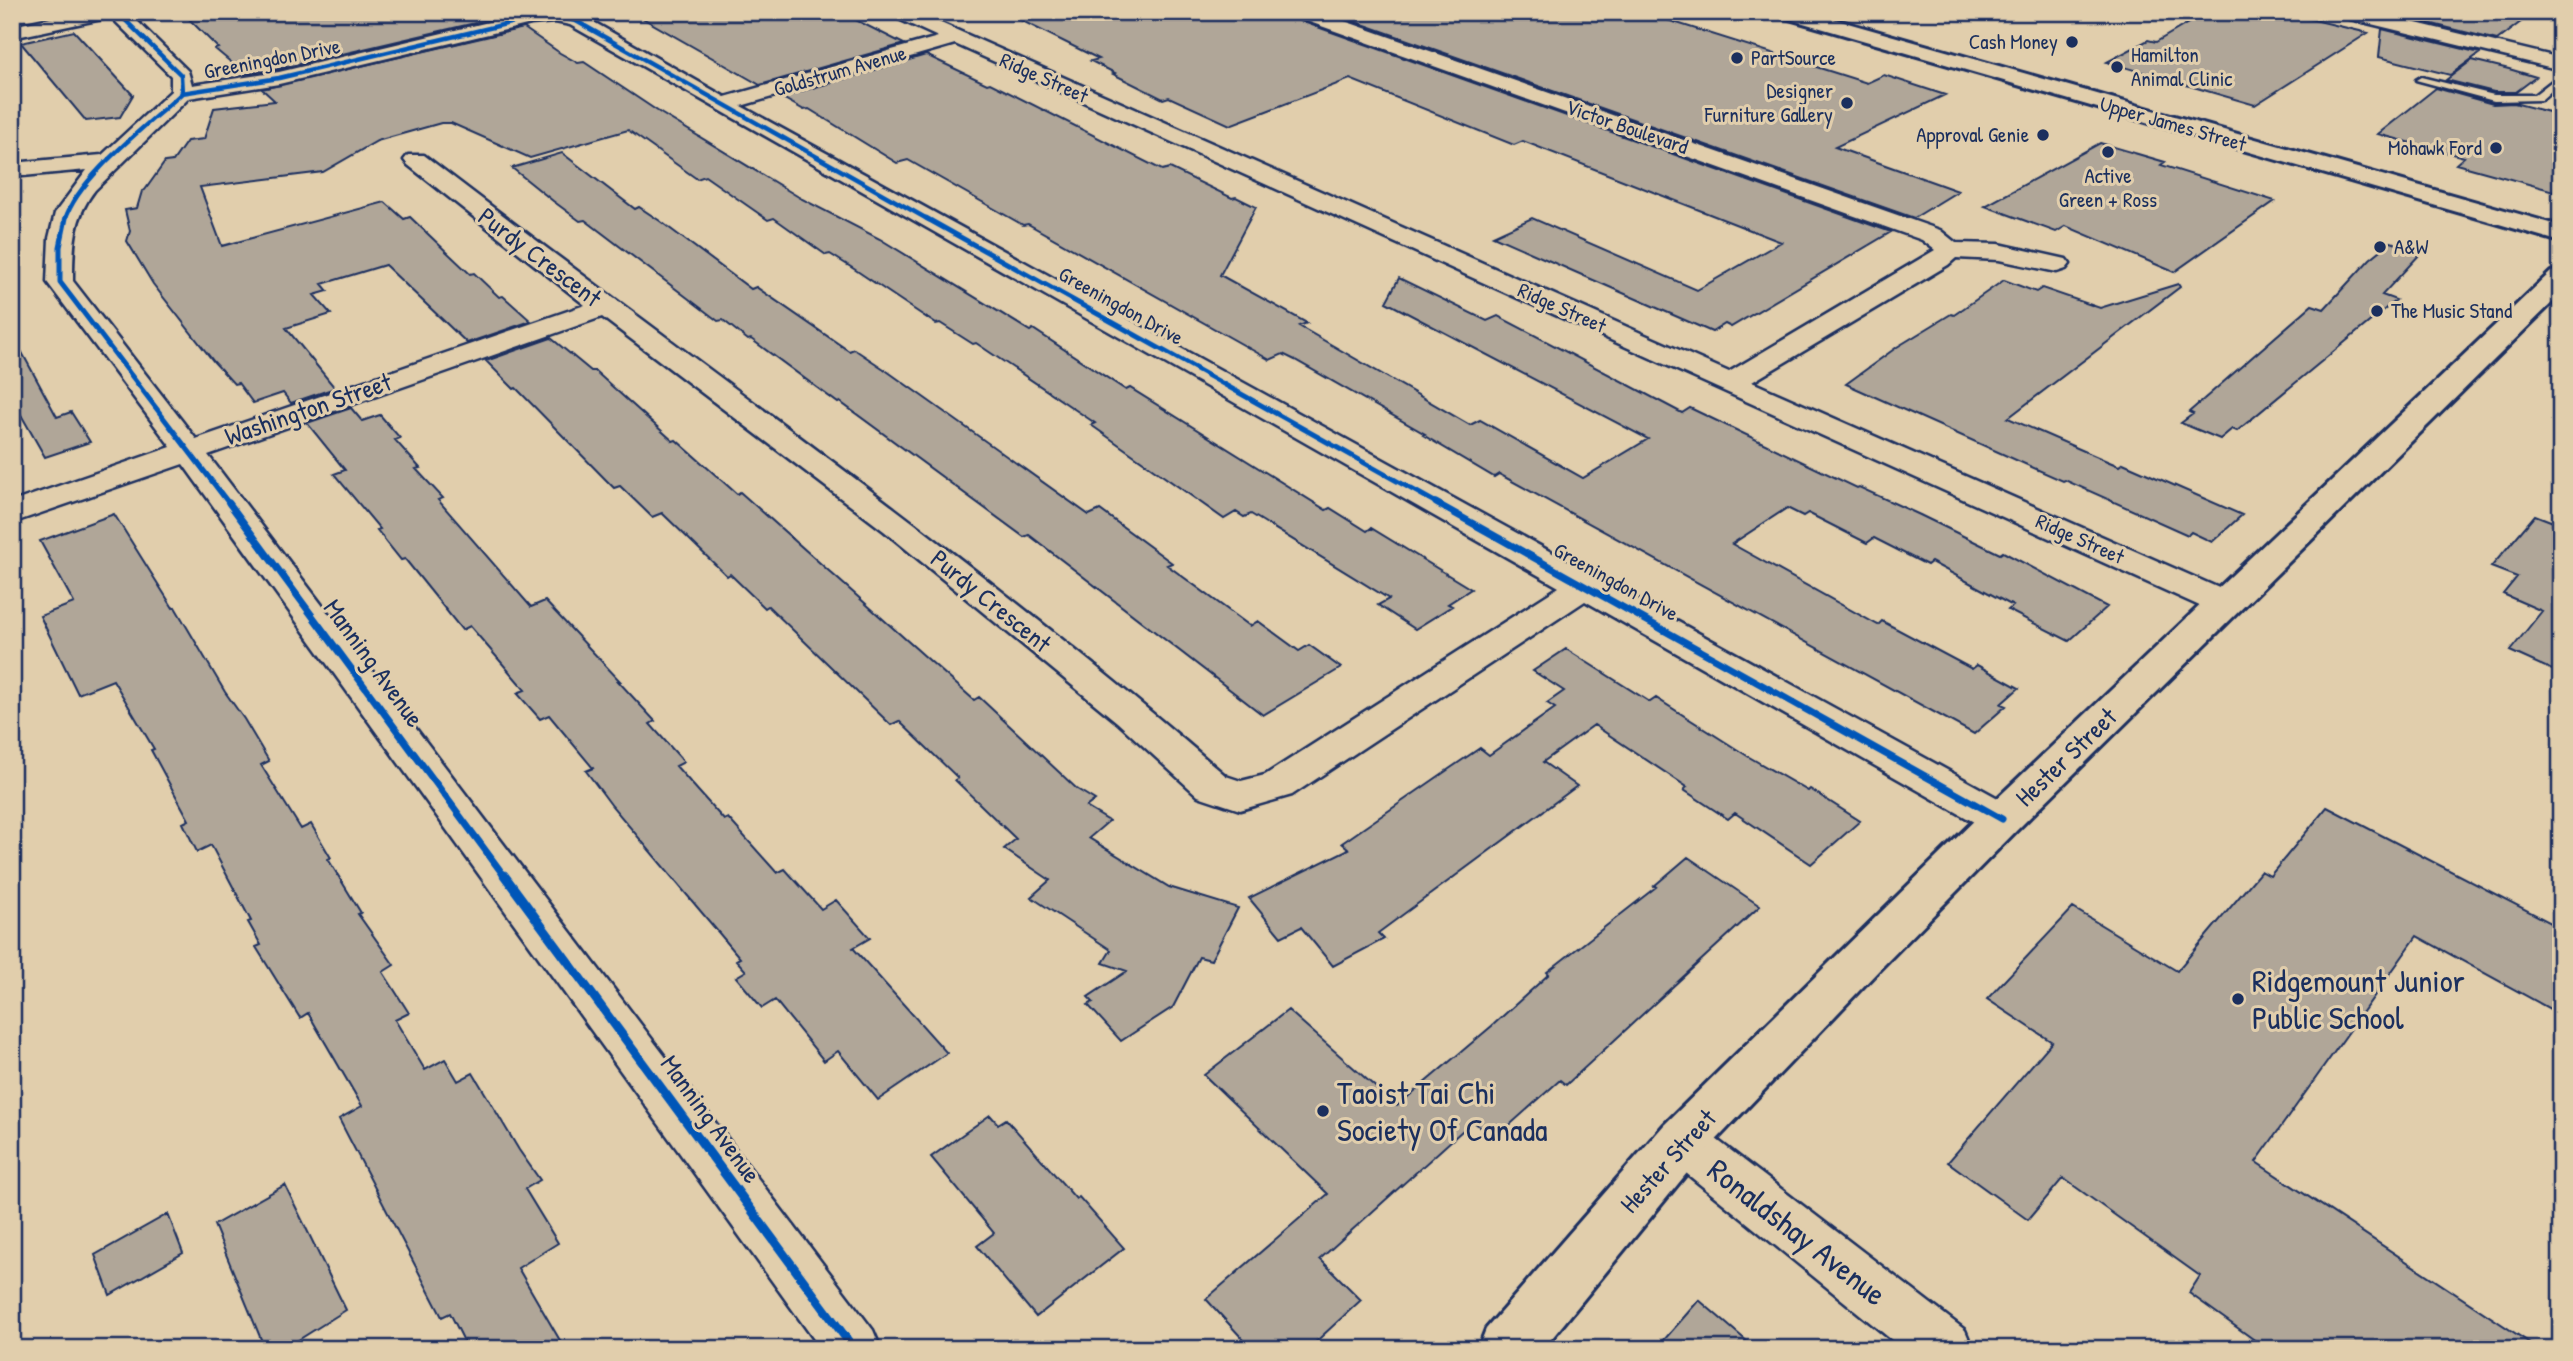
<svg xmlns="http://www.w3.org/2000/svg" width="2573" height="1361" viewBox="0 0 2573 1361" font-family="'Patrick Hand',sans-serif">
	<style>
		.building { fill: #b0a698; stroke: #1b2f5e; stroke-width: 2 }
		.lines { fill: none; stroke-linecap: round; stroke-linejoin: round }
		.service-casing { stroke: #1b2f5e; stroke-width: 5 }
		.minor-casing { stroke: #1b2f5e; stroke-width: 5 }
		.tertiary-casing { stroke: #1b2f5e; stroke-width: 6 }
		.primary-casing { stroke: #1b2f5e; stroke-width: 6 }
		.service { fill: #e1ceac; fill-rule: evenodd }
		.minor { fill: #e1ceac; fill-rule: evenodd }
		.tertiary { fill: #e1ceac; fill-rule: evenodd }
		.primary { fill: #e1ceac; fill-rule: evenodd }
		.cycleway-far3-casing { stroke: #e1ceac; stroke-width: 7 }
		.cycleway-far2-casing { stroke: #e1ceac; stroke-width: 9 }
		.cycleway-far1-casing { stroke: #e1ceac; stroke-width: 11 }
		.cycleway-casing { stroke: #e1ceac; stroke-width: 13 }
		.cycleway-far3 { stroke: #0057b8; stroke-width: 4.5 }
		.cycleway-far2 { stroke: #0057b8; stroke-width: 5 }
		.cycleway-far1 { stroke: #0057b8; stroke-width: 7 }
		.cycleway { stroke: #0057b8; stroke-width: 9 }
		.poi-dot { fill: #1b2f5e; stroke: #e1ceac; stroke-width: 2.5 }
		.labels { text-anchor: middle; stroke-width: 6; stroke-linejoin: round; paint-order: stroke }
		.far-poi-label { font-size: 21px; fill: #1b2f5e; stroke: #e1ceac; text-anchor: end }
		.far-street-label { font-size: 21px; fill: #1b2f5e; stroke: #e1ceac }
		.street-label { font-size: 26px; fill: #1b2f5e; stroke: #e1ceac }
		.near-poi-label { font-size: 32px; fill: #1b2f5e; stroke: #e1ceac; text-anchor: start }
		.near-street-label { font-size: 32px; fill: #1b2f5e; stroke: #e1ceac }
	</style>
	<rect width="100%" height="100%" fill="#e1ceac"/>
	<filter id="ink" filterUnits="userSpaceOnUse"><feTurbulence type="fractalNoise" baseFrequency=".0143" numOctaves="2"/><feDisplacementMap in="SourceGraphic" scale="14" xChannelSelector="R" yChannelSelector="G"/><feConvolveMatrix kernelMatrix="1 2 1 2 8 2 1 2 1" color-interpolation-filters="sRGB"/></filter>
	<g filter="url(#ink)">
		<path class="building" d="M182,12H500L505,16L278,69L245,74L215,49L218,48Z
			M632,12H840L904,44L760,85Z
			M1004,12H1289L1292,18L1891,232L1731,327L1725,324L1712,332L1493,236L1532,218L1697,290L1781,242L1523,141L1514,145L1350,79L1230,125L1169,97L1163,99L1113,74L1115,73L1091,61L1099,59Z
			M1328,12H1642L1867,83L1884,75L1945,95L1835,147L1958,191L1914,218Z
			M2207,12H2281L2368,33L2255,105L2107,62L2148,40L2156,42Z
			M2384,12H2534L2497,40Z
			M524,28L560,53L578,63L584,62L662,114L802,199L880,239L1030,331L1033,329L1126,390L1130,388L1326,510L1330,508L1367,531L1371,528L1471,589L1448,604L1452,606L1415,629L1378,605L1389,599L1251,514L1244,517L1236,512L1224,519L1091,425L1095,423L976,343L973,344L940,323L936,324L854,269L830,254L826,255L774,218L768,220L705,176L697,179L628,130L530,158L451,123H441L377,141L323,172L200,187L222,246L385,202L404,219L410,217L470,274L474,273L499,297L503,296L531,321L467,343L385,265L322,284L328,291L314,295L331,314L286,328L335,388L291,403L283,393L253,403L238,383L234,384L214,362L153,284L127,241L130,231L125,210L137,208L142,191L145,190L165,162L173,161L187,141L204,139L214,108L275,101L262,89Z
			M2382,29L2480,53L2450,75L2379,57Z
			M74,31L133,95L120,117L86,121L21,43Z
			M926,55L987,84L990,83L1162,170L1170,168L1232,198L1236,197L1256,207L1220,275L1307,323L1299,326L1470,425L1480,420L1583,478L1648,439L1386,302L1399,278L1487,321L1498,316L1682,413L1690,408L1857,488L1859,487L1920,515L2000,554L2003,552L2107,607L2069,641L2008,610L2013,606L1931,562L1927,565L1874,538L1867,543L1808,513L1803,516L1787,508L1732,544L1878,625L1882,621L1972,669L1977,665L2019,688L2001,704L2006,706L1974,734L1499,474L1494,477L1423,435L1425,434L1295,360L1283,354L1270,360L1028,224L1023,225L908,160L897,163L809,109L804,110L781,97Z
			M2472,60L2509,69L2536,77L2516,92H2494L2446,80Z
			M2436,88L2493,104L2514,103L2561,115V193L2456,164L2464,157L2378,134Z
			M2100,143L2165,162L2161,165L2275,201L2174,272L2066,226L2056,232L1985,206Z
			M562,153L635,209L639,207L660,221L751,289L756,287L849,351L854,349L884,369L1089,515L1100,510L1172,563L1167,565L1250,626L1258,621L1299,651L1309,645L1341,668L1263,715L1029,535L1024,537L840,402L838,403L751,339L748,340L723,320L718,321L585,220L580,221L553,201L512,168Z
			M2391,242L2422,252L2382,295L2396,300L2237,431L2232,429L2220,439L2181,423L2193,414L2189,412L2312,305L2324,309L2370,259Z
			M2004,280L2036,292L2042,288L2100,308L2178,284L2180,287L2008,418L2107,461L2119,466L2123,463L2242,515L2212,542L2191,532L2188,535L2065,480L2063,481L1846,384L1897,347L1951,314L1954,315Z
			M12,334L57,417L71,412L90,442L45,457L12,399Z
			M551,338L591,371H595L673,441L676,440L737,494L740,492L974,700L979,697L1077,789L1095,800L1086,807L1109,821L1089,838L1169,887L1238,908L1211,960L1199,957L1173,1007L1121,1041L1088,1005L1093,1002L1088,997L1127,971L1103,963L1111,950L1031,897L1050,880L1004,849L1016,839L955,780L958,778L899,721L891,725L768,606L765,608L730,574L727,576L662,513L652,517L620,486L614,488L516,388L514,389L486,361Z
			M351,408L362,421L380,415L400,438L395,440L420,468L416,469L443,498L438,500L531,607L545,601L620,681H618L655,721L650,724L684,762L676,766L724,820L728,818L777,873L785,869L821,909L836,900L870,938L853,948L947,1053L878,1100L838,1051L824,1061L775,1000L762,1008L736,977L746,971L736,960L740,958L612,806L586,771L593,768L549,715L540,719L517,693L525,690L470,626L462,630L405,559L401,560L377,530L380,529L334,474L345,470L307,423Z
			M114,514L173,608L175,607L225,692L244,719L269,761L261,765L301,829L311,824L331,858L328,859L361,913L358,914L394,965L383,972L409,1013L395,1020L425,1070L445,1059L458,1081L473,1073L519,1150L540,1180L525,1189L558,1243L518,1268L565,1349H468L450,1313L442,1317L339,1119L362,1106L308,1013L300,1018L256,947L261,945L248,922L251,921L211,845L197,852L183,823L189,820L151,750L154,749L113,680L78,694L40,616L74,603L40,541Z
			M2535,515L2561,525V674L2510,651L2542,611L2503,594L2517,577L2491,567Z
			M1566,649L1650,702L1656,698L1749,757L1808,791L1810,789L1860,821L1811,864L1735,813L1728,819L1684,790L1687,787L1594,725L1543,762L1577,786L1378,933L1384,939L1333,966L1301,927L1281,937L1249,898L1349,849L1342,843L1449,769L1480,748L1489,755L1555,708L1547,703L1564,691L1533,671Z
			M2327,807L2561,928V1015L2417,936L2256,1162L2539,1349H2267L2189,1293L2200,1276L2063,1178L2028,1220L1948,1162L2052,1042L1987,999L2073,908L2177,971L2261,871L2270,876Z
			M1688,857L1760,906L1566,1085L1560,1080L1494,1139L1473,1121L1320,1259L1361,1300L1308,1349H1252L1206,1299L1328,1194L1204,1075L1288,1010L1397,1106L1493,1025L1549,974L1547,972L1656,887L1654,886Z
			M990,1115L998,1124L1006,1119L1076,1199L1079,1197L1124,1248L1036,1317L977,1246L994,1233L931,1157Z
			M285,1185L346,1310L284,1349H265L214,1225Z
			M168,1214L183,1253L110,1295L95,1255Z
			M1699,1300L1756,1349H1656Z"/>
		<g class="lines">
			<defs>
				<path id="service" d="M2561,74V82L2541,100L2494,101L2416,80L2421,77L2494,95H2534Z"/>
				<path id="minor" d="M79,12H128L188,71L192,85L279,72L531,12H570L583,16L725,97L938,37L892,16L890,12H916L1729,372L1935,250L1922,240L1293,16L1291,12H1319L1940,230L1956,243L1999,244L2066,259L2070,264L2066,269L2057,272L1999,260L1956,258L1948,265L1752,382L2237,596L2242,604L2237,612L2225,615L2213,612L955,44L741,106L2016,808L2022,819L2016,830L2002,834L1988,830L1585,601L1292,795L1240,810L1198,796L1117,722L884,531L602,317L208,455L873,1330L881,1349H821L183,464L12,523V502L171,447L47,282L49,238L55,213L87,170L12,177V163L102,155L171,91V76L111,17L12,38V26ZM555,22L570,25L1559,587L1265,775L1241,781L1226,776C971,554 692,361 424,155H408L404,160L408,165L585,305L196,439L73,281C73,247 73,218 95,190L189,98L279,84L531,24Z
					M2336,12H2370L2561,58V70L2338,16Z
					M1682,1119L1699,1126L1965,1330L1973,1349H1903L1665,1156L1658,1141L1665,1126Z"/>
				<path id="tertiary" d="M2561,270V294L2017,830L1880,969L1700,1157L1543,1349H1478L1486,1329L1664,1125L1987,808L2551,272Z"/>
				<path id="primary" d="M1776,12H1809L2561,226V242L1779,16Z"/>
			</defs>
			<use href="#service" class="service-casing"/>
			<use href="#minor" class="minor-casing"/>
			<use href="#tertiary" class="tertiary-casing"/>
			<use href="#primary" class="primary-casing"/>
			<use href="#service" class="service"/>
			<use href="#minor" class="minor"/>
			<use href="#tertiary" class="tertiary"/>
			<use href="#primary" class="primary"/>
			<defs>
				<path id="cycleway-far3" d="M182,93L279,78L531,18L555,16L576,21L929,220
					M65,220C78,177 149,124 182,93L181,75L117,12"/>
				<path id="cycleway-far2" d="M66,218L60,247V282L230,505
					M926,218L1440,505"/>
				<path id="cycleway-far1" d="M229,503L505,877
					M1436,503L2002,819"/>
				<path id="cycleway" d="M504,875L854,1349"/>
			</defs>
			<use href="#cycleway-far3" class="cycleway-far3-casing"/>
			<use href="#cycleway-far2" class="cycleway-far2-casing"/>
			<use href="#cycleway-far1" class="cycleway-far1-casing"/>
			<use href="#cycleway" class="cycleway-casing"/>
			<use href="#cycleway-far3" class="cycleway-far3"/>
			<use href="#cycleway-far2" class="cycleway-far2"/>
			<use href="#cycleway-far1" class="cycleway-far1"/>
			<use href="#cycleway" class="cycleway"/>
		</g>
	</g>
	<g class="poi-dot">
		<circle cx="2072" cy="42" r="7"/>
		<circle cx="1737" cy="58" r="7"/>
		<circle cx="2117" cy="67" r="7"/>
		<circle cx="1847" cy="103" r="7"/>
		<circle cx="2043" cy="135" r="7"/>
		<circle cx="2496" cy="148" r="7"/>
		<circle cx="2108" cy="152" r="7"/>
		<circle cx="2380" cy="247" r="7"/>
		<circle cx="2377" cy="311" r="7"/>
		<circle cx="2238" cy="999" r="7"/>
		<circle cx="1323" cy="1111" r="7"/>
	</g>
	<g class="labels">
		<g class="far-poi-label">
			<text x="2058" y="49">Cash Money</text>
			<text x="2131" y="62" text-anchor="start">Hamilton<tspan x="2131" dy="24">Animal Clinic</tspan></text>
			<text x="1751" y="65" text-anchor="start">PartSource</text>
			<text x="1833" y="98">Designer<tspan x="1833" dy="24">Furniture Gallery</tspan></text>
			<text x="2029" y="142">Approval Genie</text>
			<text x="2482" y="155">Mohawk Ford</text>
			<text x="2108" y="183" text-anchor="middle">Active<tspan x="2108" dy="24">Green + Ross</tspan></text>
			<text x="2394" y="254" text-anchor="start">A&amp;W</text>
			<text x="2391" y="318" text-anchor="start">The Music Stand</text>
		</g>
		<g class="far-street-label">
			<text transform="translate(272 59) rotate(-11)" y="7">Greeningdon Drive</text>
			<text transform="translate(840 71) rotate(-16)" y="7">Goldstrum Avenue</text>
			<text transform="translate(1044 78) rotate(24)" y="7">Ridge Street</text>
			<text transform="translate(2173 124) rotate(16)" y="7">Upper James Street</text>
			<text transform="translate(1627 127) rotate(19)" y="7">Victor Boulevard</text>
			<text transform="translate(1121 306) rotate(29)" y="7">Greeningdon Drive</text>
			<text transform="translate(1562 308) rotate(24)" y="7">Ridge Street</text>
			<text transform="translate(2080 539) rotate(24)" y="7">Ridge Street</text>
			<text transform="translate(1616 582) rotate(29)" y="7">Greeningdon Drive</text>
		</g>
		<g class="street-label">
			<text transform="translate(540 257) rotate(37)" y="9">Purdy Crescent</text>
			<text transform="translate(308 409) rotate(-19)" y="9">Washington Street</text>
			<text transform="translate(991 601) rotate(39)" y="9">Purdy Crescent</text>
			<text transform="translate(374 663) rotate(54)" y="9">Manning Avenue</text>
			<text transform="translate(2066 757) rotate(-44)" y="9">Hester Street</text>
			<text transform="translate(711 1119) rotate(54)" y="9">Manning Avenue</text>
			<text transform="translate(1668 1161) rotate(-48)" y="9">Hester Street</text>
		</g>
		<g class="near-poi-label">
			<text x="2252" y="992">Ridgemount Junior<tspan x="2252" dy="37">Public School</tspan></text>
			<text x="1337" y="1104">Taoist Tai Chi<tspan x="1337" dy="37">Society Of Canada</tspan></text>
		</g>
		<g class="near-street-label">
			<text transform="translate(1797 1232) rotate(38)" y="11">Ronaldshay Avenue</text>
		</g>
	</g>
	<rect width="2573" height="1361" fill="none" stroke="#e1ceac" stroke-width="42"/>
	<rect x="21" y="21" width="2531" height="1319" fill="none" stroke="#1b2f5e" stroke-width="2.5" filter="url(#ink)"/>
</svg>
